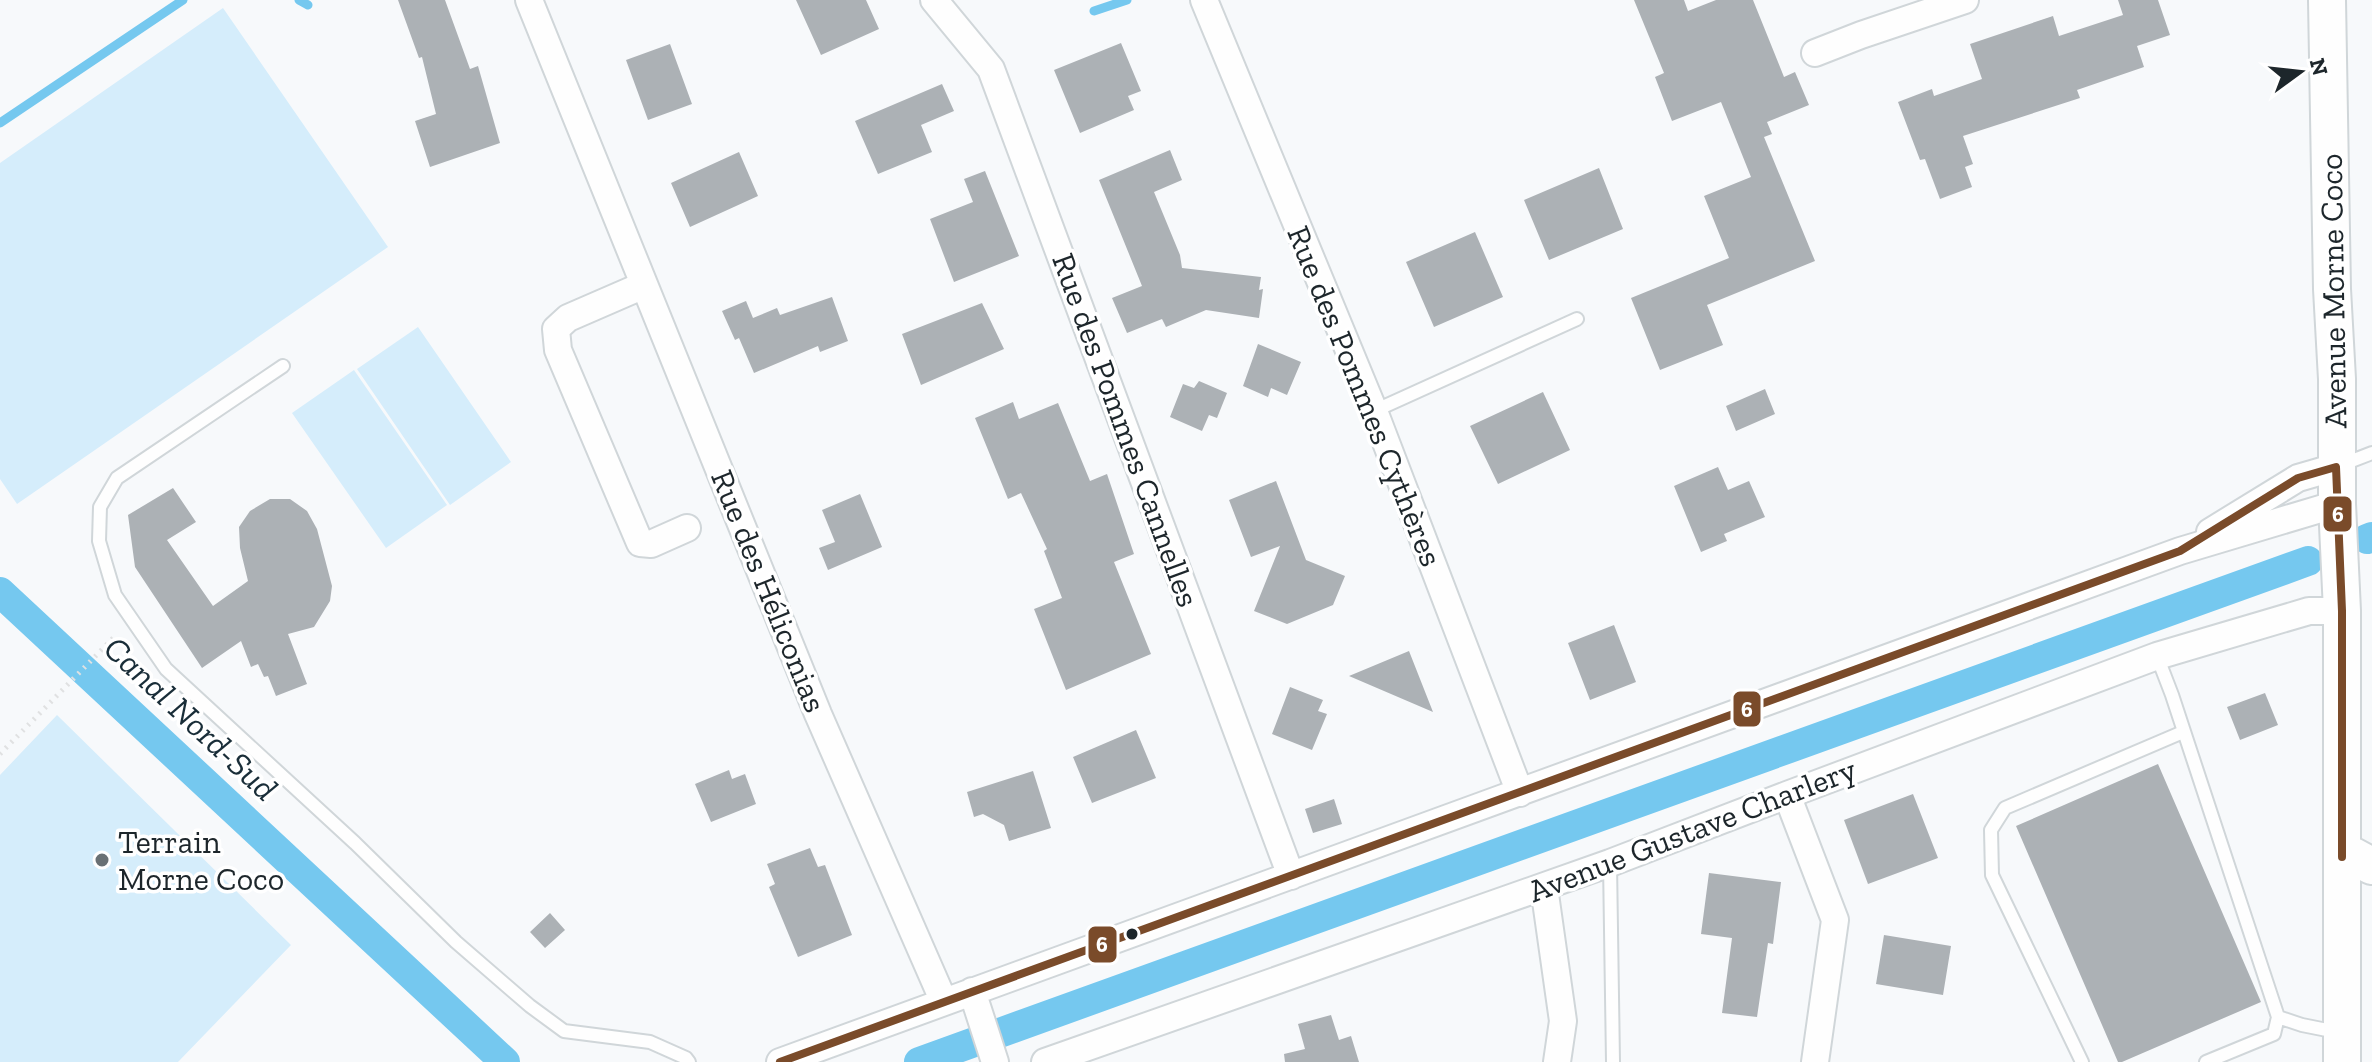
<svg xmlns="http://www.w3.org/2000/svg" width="2372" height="1062" viewBox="0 0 2372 1062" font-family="'Zilla Slab',serif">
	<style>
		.green { fill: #d5edfb }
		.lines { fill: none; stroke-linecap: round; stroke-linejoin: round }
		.stream { stroke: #75c8ef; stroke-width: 9 }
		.canal { stroke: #75c8ef; stroke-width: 30 }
		.building { fill: #acb1b5 }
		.lane-casing { stroke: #d0d6d9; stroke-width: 16 }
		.street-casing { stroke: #d0d6d9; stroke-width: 30 }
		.secondary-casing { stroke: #d0d6d9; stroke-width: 40 }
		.path { stroke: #e0e1e2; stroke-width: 5; stroke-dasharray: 2 6; stroke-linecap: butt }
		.lane { stroke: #fefefe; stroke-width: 12 }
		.street { stroke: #fefefe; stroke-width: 26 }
		.secondary { stroke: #fefefe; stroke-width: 36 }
		.bus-1-casing { stroke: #fff; stroke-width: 14 }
		.bus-1 { stroke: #7a4b2a; stroke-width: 8 }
		.poi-dot { fill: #697074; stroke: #fff; stroke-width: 3 }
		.bus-dot { fill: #1d262b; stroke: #fff; stroke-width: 3 }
		.labels { text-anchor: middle; stroke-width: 7; stroke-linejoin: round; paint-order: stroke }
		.street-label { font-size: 32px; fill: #1d262b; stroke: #fff }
		.poi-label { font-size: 32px; fill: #1d262b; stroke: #fff; text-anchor: start }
		.water-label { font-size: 34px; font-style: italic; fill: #192d38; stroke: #fff }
		.line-badge { stroke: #fff; stroke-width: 3 }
		.badge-label { font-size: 22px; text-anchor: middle; font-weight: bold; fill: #fff }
	</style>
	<rect width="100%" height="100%" fill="#f7f9fb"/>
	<path class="green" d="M223,8L388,247L17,504L0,479V163Z
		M418,327L511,462L450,505L357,369Z
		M354,370L447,505L386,548L292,413Z
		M57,715L291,945L178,1062H0V775Z"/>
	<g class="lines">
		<path class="stream" d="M299,0L308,5
			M1094,11L1127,0
			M0,123L183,0"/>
		<path class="canal" d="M2367,539L2372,537
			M0,592L505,1062
			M919,1062L2308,561"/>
	</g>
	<path class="building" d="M398,0H445L470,69L478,66L500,143L430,167L415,121L436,114L422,57L419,58Z
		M796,0H866L879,29L821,55Z
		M1634,0H1684L1688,11L1716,0H1753L1784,77L1795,72L1809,105L1767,122L1772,134L1764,137L1815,261L1707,305L1723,345L1660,370L1631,298L1729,258L1704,196L1751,177L1721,102L1672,121L1655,77L1664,73Z
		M2118,0H2158L2170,35L2137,46L2144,67L2077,90L2080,98L1963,136L1973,164L1965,167L1972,187L1940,199L1925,159L1920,160L1898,102L1932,89L1934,96L1982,79L1970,44L2053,16L2059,36L2123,15Z
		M1121,43L1141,91L1128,96L1134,110L1080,133L1054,70Z
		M670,44L692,104L648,120L626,60Z
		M942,84L954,111L921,125L932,152L878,174L855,121Z
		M1170,150L1182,180L1154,192L1180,255L1182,268L1261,277L1259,290L1263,289L1259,318L1206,310L1166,327L1162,319L1127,333L1112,298L1142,286L1099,180Z
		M739,152L758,196L690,227L671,183Z
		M1599,168L1623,229L1549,260L1524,200Z
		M985,171L1019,256L954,282L930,219L973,202L964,179Z
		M1475,232L1503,297L1434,327L1406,262Z
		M832,297L848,341L820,352L818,346L754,373L739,338L735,340L722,311L746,301L753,318L777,308L780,315Z
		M982,303L1004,349L921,385L902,334Z
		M1258,344L1301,362L1287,395L1271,388L1268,397L1243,386Z
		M1199,381L1227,393L1217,418L1209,415L1202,431L1170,417L1183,384L1194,388Z
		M1765,389L1775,414L1736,431L1726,406Z
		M1543,392L1570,450L1498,484L1470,426Z
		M1013,402L1019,419L1058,403L1090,481L1107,474L1134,554L1114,562L1151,654L1066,690L1034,609L1062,598L1044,551L1047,549L1021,493L1008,499L975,418Z
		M1718,467L1728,490L1749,481L1765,517L1724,534L1727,541L1701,552L1674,486Z
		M1276,481L1306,560L1345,576L1333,605L1287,624L1254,611L1280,546L1251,557L1229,500Z
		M173,488L196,522L167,540L213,606L248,581L240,548L239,527L250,511L270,499H290L307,511L317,529L332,586L330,601L314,627L288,634L307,684L276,696L268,676L264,677L258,664L251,667L241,641L202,668L135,567L128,515Z
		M860,494L882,547L828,570L819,548L835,542L822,510Z
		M1614,625L1636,682L1590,700L1568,643Z
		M1409,651L1433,712L1349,676Z
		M1290,687L1323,700L1318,711L1327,714L1312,750L1272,734Z
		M2265,693L2278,725L2240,740L2227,707Z
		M1136,730L1156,778L1092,803L1073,757Z
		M2158,764L2261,1002L2122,1062H2118L2016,826Z
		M729,770L732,779L745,774L756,804L711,822L695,784Z
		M1033,771L1051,828L1009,841L1004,825L983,814L974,817L967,792Z
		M1913,794L1938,858L1868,884L1844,820Z
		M1334,799L1342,824L1313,833L1305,809Z
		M810,848L818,867L825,865L852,935L798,957L769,887L775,884L767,864Z
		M1709,873L1781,882L1773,944L1768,943L1757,1017L1722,1013L1732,938L1701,934Z
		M550,913L565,930L545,948L530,932Z
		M1884,935L1951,946L1943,995L1876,984Z
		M1331,1015L1339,1040L1351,1036L1359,1062H1285L1284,1054L1305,1049L1298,1024Z"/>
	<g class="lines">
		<defs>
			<path id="lane" d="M283,366L117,478L100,507L99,541L115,595L166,669L355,843L456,942L530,1006L564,1031L650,1042L686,1058L689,1062
				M1374,411L1577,319
				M2341,465L2372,453
				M2157,656L2172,695L2278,1017L2274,1034L2206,1062
				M1610,863L1613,1062
				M2278,1017L2302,1025L2337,1032
				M2082,1062L1992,875L1991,830L2005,808L2183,732"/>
			<path id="street" d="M529,0L818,714L944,1002
				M934,0L991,69L1291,876
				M1204,0L1374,411L1520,793
				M1815,53L1861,35L1965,0
				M644,285L568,318L556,329L558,350L640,543L651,544L687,528
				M2210,532L2298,478L2336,467
				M1787,795L1835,920L1815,1062
				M1544,887L1563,1021L1557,1062
				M972,991L995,1062
				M780,1062L2180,551L2337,504
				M1045,1062L1610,863L1787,795L2157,656L2309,611H2342"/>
			<path id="secondary" d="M2327,0L2332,289L2337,379V504L2342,611V1062
				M2342,857L2353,856L2372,866"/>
		</defs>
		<use href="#lane" class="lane-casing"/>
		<use href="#street" class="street-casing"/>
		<use href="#secondary" class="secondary-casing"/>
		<path class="path" d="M0,754L117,634"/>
		<use href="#lane" class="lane"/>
		<use href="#street" class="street"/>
		<use href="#secondary" class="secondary"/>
		<defs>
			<path id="bus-1" d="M780,1062L2180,551L2298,478L2336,467L2342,611V857"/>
		</defs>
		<use href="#bus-1" class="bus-1-casing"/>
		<use href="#bus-1" class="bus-1"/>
	</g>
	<circle class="poi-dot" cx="102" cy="860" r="8"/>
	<circle class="bus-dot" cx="1132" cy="934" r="7"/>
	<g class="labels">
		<g class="street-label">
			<text transform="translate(2333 291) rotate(-91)" y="11">Avenue Morne Coco</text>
			<text transform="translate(1365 396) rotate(68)" y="11">Rue des Pommes Cythères</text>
			<text transform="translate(1126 430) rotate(70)" y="11">Rue des Pommes Cannelles</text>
			<text transform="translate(769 591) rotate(68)" y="11">Rue des Héliconias</text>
			<text transform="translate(1692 830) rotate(-21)" y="11">Avenue Gustave Charlery</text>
		</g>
		<g class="poi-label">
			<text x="118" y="853">Terrain<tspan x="118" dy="37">Morne Coco</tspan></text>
		</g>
		<g class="water-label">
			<text transform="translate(191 718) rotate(43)" y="12">Canal Nord-Sud</text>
		</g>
	</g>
	<g class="line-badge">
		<rect x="2322" y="495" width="31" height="38" rx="8" fill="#7a4b2a"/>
		<rect x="1732" y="690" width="30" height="38" rx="8" fill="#7a4b2a"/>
		<rect x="1087" y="925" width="31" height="39" rx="8" fill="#7a4b2a"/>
	</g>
	<g class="badge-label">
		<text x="2338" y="522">6</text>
		<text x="1747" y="717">6</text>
		<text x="1102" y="952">6</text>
	</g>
	<g transform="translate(2300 72) rotate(75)" stroke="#ffffff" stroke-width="6" paint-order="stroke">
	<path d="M0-6L14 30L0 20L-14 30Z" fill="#1d262b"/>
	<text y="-12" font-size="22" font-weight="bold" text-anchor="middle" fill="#1d262b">N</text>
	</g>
</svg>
